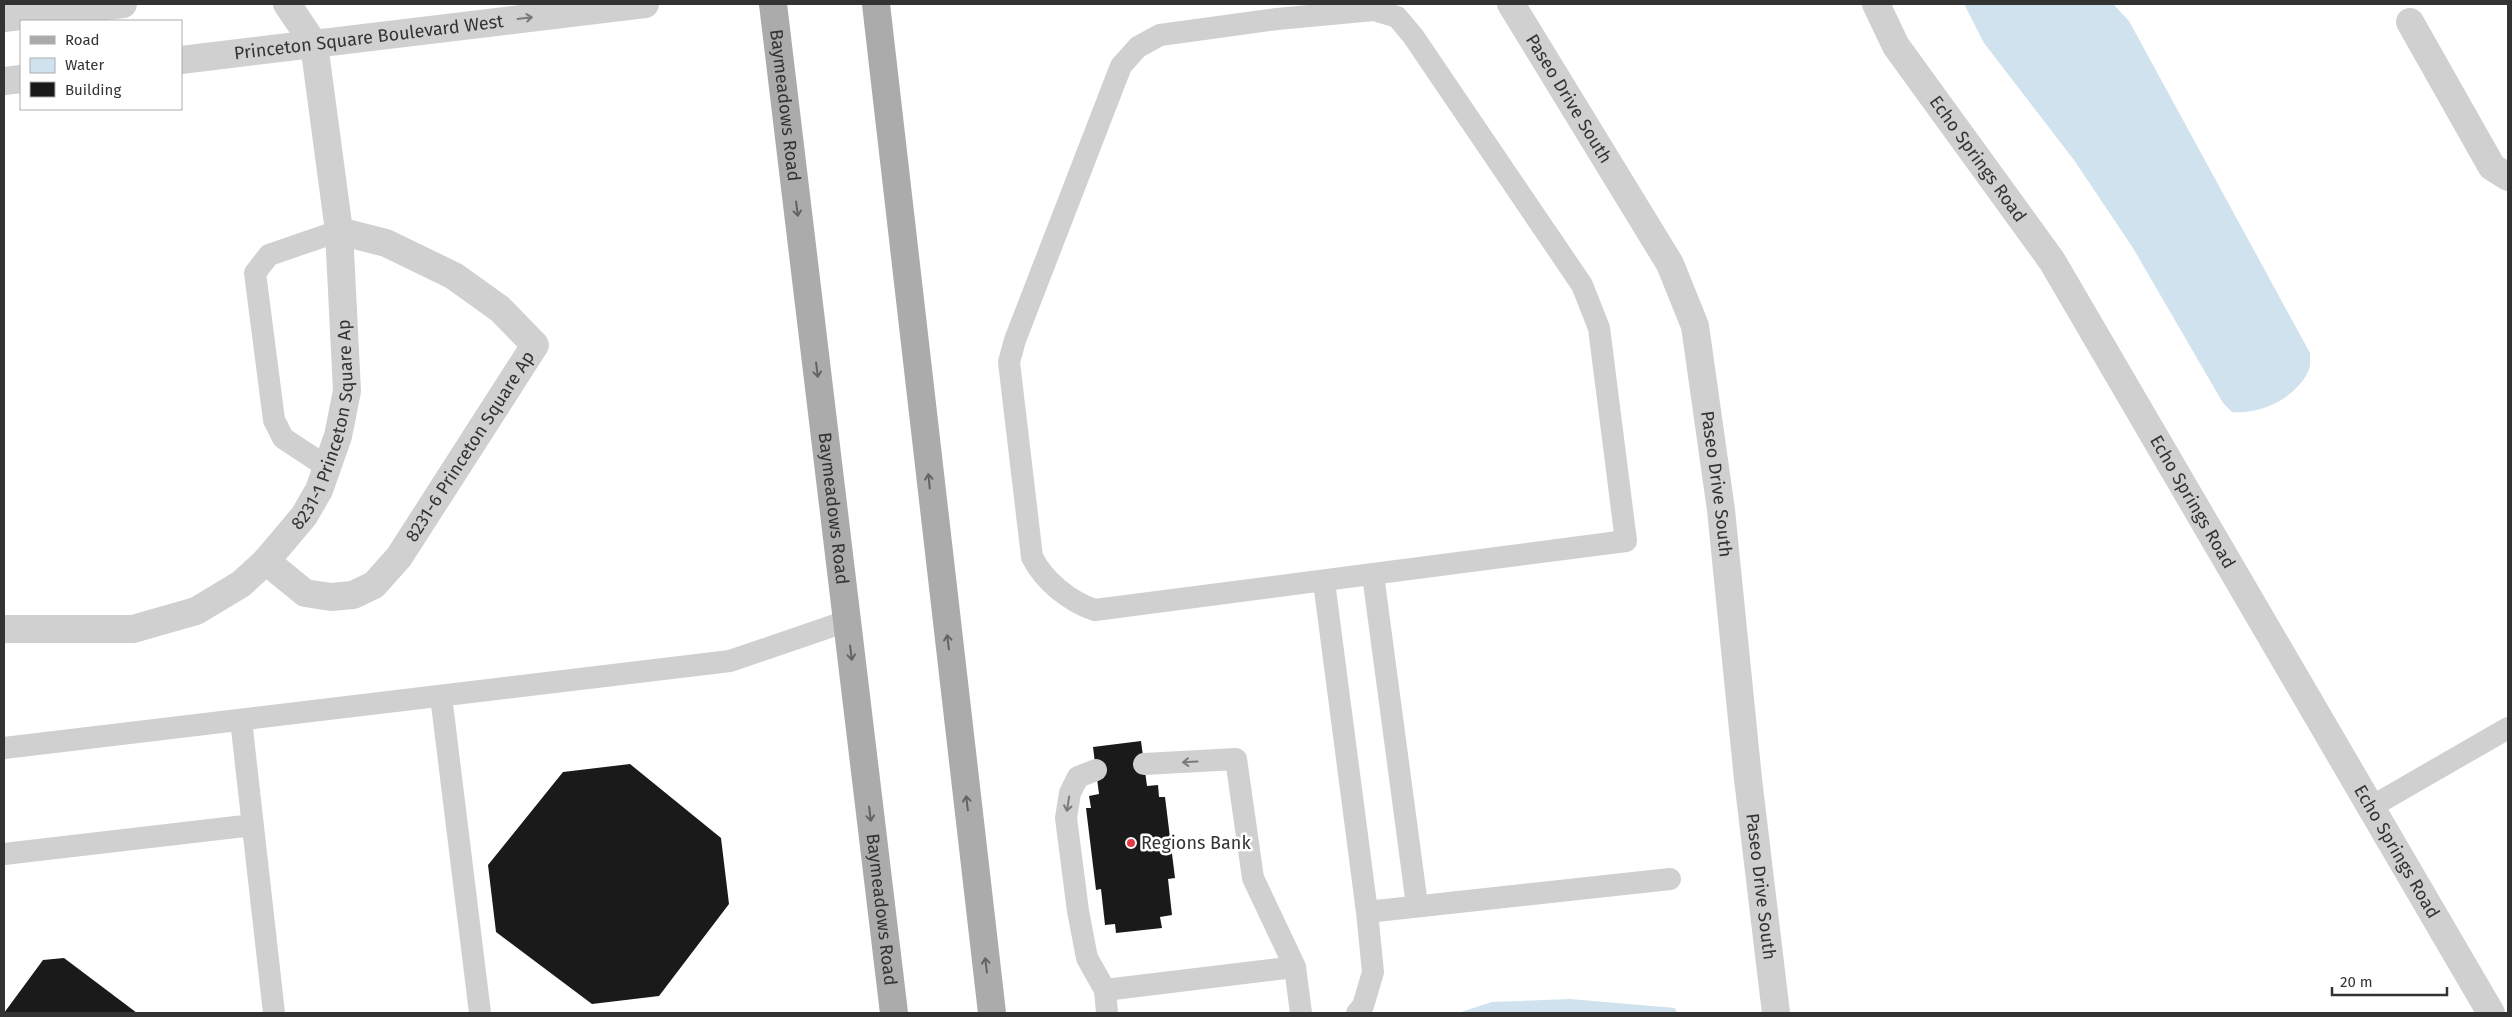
<svg xmlns="http://www.w3.org/2000/svg" width="2512" height="1017" viewBox="0 0 2512 1017" font-family="'Fira Sans',sans-serif">
	<style>
		.water { fill: #cfe2ee }
		.building { fill: #1a1a1a }
		.lines { fill: none; stroke-linecap: round; stroke-linejoin: round }
		.service { stroke: #d0d0d0; stroke-width: 22 }
		.minor { stroke: #d0d0d0; stroke-width: 28 }
		.primary { stroke: #ababab; stroke-width: 28 }
		.oneway { stroke: #7a7a7a }
		.oneway2 { stroke: #636363 }
		.poi-dot { fill: #e63946; stroke: #fff; stroke-width: 2 }
		.labels { text-anchor: middle; stroke-width: 5; stroke-linejoin: round; paint-order: stroke }
		.street-label { font-size: 18px; fill: #333; stroke: #fff }
		.poi-label { font-size: 18px; fill: #333; stroke: #fff; text-anchor: start }
	</style>
	<rect width="100%" height="100%" fill="#fff"/>
	<path class="water" d="M1964,4H2113L2129,21L2310,353C2310,359 2311,367 2308,372C2294,399 2262,414 2232,412L2223,403L2133,248L2074,160L1984,43Z
		M1570,999L1675,1008L1677,1013H1458L1492,1002Z"/>
	<path class="building" d="M1141,741L1147,786L1158,785L1159,797H1165L1175,878L1168,879L1172,915L1160,917L1162,928L1116,933L1115,924L1105,925L1101,889L1096,890L1086,808H1091L1089,796L1099,794L1093,747Z
		M630,764L721,838L729,904L659,996L592,1004L496,932L488,865L563,772Z
		M64,958L137,1013H4L43,960Z"/>
	<g class="lines">
		<path class="service" d="M1374,10L1397,17L1413,36L1582,285L1599,328L1626,541L1095,610C1070,602 1044,581 1032,557L1009,362L1015,340L1121,66L1138,47L1160,35L1277,19Z
			M327,467L283,438L274,420L255,273L269,255L339,231
			M1373,575L1417,905
			M1324,582L1367,912L1373,972L1363,1006L1357,1013
			M441,696L480,1013
			M241,720L274,1013
			M4,748L730,661L847,621
			M1144,764L1236,759L1253,878L1295,967L1301,1013
			M1096,770L1078,777L1070,793L1066,818L1078,911L1087,958L1105,990L1107,1013
			M2371,807L2508,728
			M4,854L253,825
			M1367,912L1670,879
			M1105,990L1295,967"/>
		<g class="minor">
			<path id="s1" d="M1511,4L1670,264L1695,326L1721,510L1748,779L1776,1013"/>
			<path id="s2" d="M1876,4L1896,46L2052,261L2491,1013"/>
			<path d="M4,18L123,4"/>
			<path d="M2410,22L2492,167L2508,177"/>
			<path id="s3" d="M181,60L645,4"/>
			<path d="M4,81L21,79"/>
			<path id="s4" d="M266,561L305,593L331,597L353,595L374,585L399,557L535,345L500,309L454,276L386,243L339,231"/>
			<path id="s5" d="M4,629H133L196,611L241,584L266,561L304,516L319,490L338,436L347,391L339,231L314,44L287,4"/>
		</g>
		<g class="primary">
			<path id="s6" d="M773,4L894,1013"/>
			<path d="M876,4L992,1013"/>
		</g>
	</g>
	<defs><path id="oneway-shaft" d="M-6 0H5M1.5-3L5.5 0L1.5 3" fill="none" stroke-width="1.6" stroke-linecap="round" stroke-linejoin="round" transform="scale(1.25)"/></defs>
	<g class="oneway">
		<use href="#oneway-shaft" transform="translate(525 18) rotate(-7)"/>
		<use href="#oneway-shaft" transform="translate(1190 762) rotate(177)"/>
		<use href="#oneway-shaft" transform="translate(1068 804) rotate(99)"/>
	</g>
	<g class="oneway2">
		<use href="#oneway-shaft" transform="translate(797 209) rotate(83)"/>
		<use href="#oneway-shaft" transform="translate(817 370) rotate(83)"/>
		<use href="#oneway-shaft" transform="translate(929 481) rotate(-96)"/>
		<use href="#oneway-shaft" transform="translate(948 642) rotate(-97)"/>
		<use href="#oneway-shaft" transform="translate(851 653) rotate(83)"/>
		<use href="#oneway-shaft" transform="translate(967 803) rotate(-97)"/>
		<use href="#oneway-shaft" transform="translate(870 814) rotate(83)"/>
		<use href="#oneway-shaft" transform="translate(986 965) rotate(-97)"/>
	</g>
	<circle class="poi-dot" cx="1131" cy="843" r="5"/>
	<g class="labels">
		<g class="street-label">
			<text dy="6" stroke="none"><textPath href="#s3" startOffset="189">Princeton Square Boulevard West</textPath></text>
			<text dy="6" stroke="none"><textPath href="#s1" startOffset="111">Paseo Drive South</textPath></text>
			<text dy="6" stroke="none"><textPath href="#s6" startOffset="102">Baymeadows Road</textPath></text>
			<text dy="6" stroke="none"><textPath href="#s2" startOffset="186">Echo Springs Road</textPath></text>
			<text dy="6" stroke="none"><textPath href="#s5" startOffset="435">8231-1 Princeton Square Ap</textPath></text>
			<text dy="6" stroke="none"><textPath href="#s4" startOffset="291">8231-6 Princeton Square Ap</textPath></text>
			<text dy="6" stroke="none"><textPath href="#s1" startOffset="531">Paseo Drive South</textPath></text>
			<text dy="6" stroke="none"><textPath href="#s2" startOffset="591">Echo Springs Road</textPath></text>
			<text dy="6" stroke="none"><textPath href="#s6" startOffset="508">Baymeadows Road</textPath></text>
			<text dy="6" stroke="none"><textPath href="#s2" startOffset="996">Echo Springs Road</textPath></text>
			<text dy="6" stroke="none"><textPath href="#s1" startOffset="936">Paseo Drive South</textPath></text>
			<text dy="6" stroke="none"><textPath href="#s6" startOffset="912">Baymeadows Road</textPath></text>
		</g>
		<g class="poi-label">
			<text x="1141" y="849">Regions Bank</text>
		</g>
	</g>
	<rect width="2512" height="1017" fill="none" stroke="#333333" stroke-width="10"/>
	<rect x="20" y="20" width="162" height="90" fill="#ffffff" stroke="#adadad"/>
	<rect x="30" y="36" width="25" height="8" fill="#ababab" stroke="#adadad"/>
	<text x="65" y="45" font-size="15" fill="#333333">Road</text>
	<rect x="30" y="58" width="25" height="15" fill="#cfe2ee" stroke="#adadad"/>
	<text x="65" y="70" font-size="15" fill="#333333">Water</text>
	<rect x="30" y="82" width="25" height="15" fill="#1a1a1a" stroke="#adadad"/>
	<text x="65" y="95" font-size="15" fill="#333333">Building</text>
	<path d="M2332 987v8h115v-8" fill="none" stroke="#333333" stroke-width="2.5"/>
	<text x="2340" y="987" font-size="15" fill="#333333" stroke="#ffffff" stroke-width="4" paint-order="stroke">20 m</text>
</svg>
